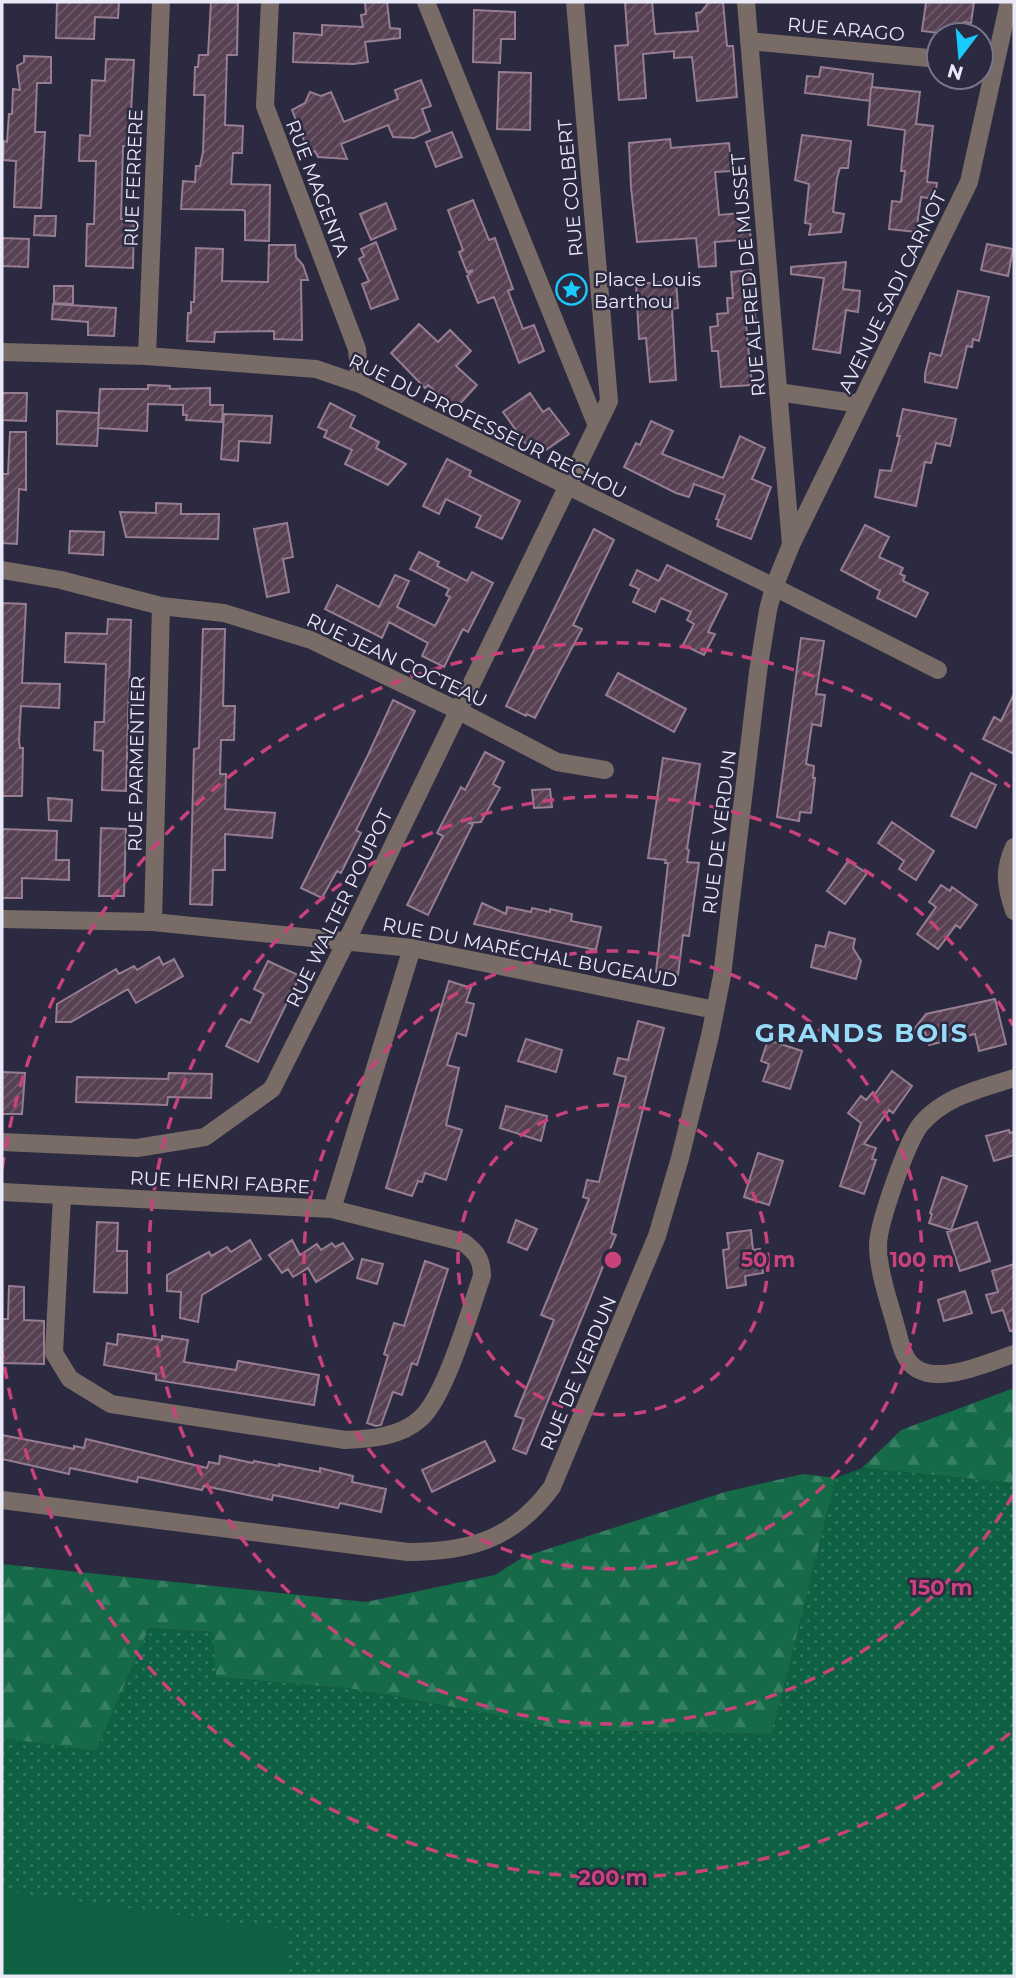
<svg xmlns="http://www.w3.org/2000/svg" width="1016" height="1978" viewBox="0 0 1016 1978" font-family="Montserrat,sans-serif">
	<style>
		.green { fill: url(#green-dots) }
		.forest { fill: url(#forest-firs) }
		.pitch { fill: #0d6142 }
		.building { fill: url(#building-hatch); stroke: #967d91; stroke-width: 2 }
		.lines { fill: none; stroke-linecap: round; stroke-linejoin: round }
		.minor { stroke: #796c66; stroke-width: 18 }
		.ring { fill: none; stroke: #ca427a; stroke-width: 3.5; stroke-dasharray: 12 9 }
		.labels { text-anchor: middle; stroke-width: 5; stroke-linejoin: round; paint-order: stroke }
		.street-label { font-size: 19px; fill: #eae9f8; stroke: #2c2a41 }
		.poi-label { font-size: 19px; fill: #eae9f8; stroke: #2c2a41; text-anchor: start }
		.district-label { font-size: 26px; font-weight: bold; letter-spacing: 2px; fill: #96dcf8; stroke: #2c2a41 }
		.centre { fill: #ca427a; stroke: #2c2a41; stroke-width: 3.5 }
		.ring-label { font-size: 21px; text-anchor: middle; font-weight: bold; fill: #ca427a; stroke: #2c2a41; stroke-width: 5; stroke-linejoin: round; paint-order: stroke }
	</style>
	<defs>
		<pattern id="green-dots" width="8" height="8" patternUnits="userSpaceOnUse" patternTransform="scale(1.75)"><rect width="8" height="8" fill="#0d6142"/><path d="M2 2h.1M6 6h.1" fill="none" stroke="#30785e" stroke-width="1.8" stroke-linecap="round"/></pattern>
		<pattern id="forest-firs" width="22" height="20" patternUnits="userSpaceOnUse" patternTransform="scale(1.75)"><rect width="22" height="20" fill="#156a48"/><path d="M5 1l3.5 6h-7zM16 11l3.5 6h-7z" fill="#377f63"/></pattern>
		<pattern id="building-hatch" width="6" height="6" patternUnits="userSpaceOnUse" patternTransform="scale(1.75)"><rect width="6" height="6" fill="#564052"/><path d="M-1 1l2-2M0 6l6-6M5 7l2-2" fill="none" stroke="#6e5c6c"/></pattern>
	</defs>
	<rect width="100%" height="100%" fill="#2c2a41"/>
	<path class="green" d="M862,1468L1014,1483V1976H2V1738L96,1751L149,1628L213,1632L217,1677L354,1689L491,1714L562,1730L772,1734L836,1478Z"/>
	<path class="forest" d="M1014,1388V1483L862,1468L901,1430Z
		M803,1474L836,1478L772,1734L562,1730L491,1714L354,1689L216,1677L213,1632L149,1628L96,1751L2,1738V1564L366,1602L495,1575L523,1557L725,1492Z"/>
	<path class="pitch" d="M2,1891L289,1930L283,1976H2Z"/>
	<path class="building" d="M57,2H119L118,18L95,17L94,39L56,38Z
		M211,2H238L237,55H227L225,125L243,126L242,153H233L231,184L270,185L269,241L245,240V211L243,210L181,209L183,181L195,182L196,166H200L203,152L205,95H194L195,67H198L199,55H208Z
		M365,2H387L390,28L400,29V38L365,42L368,62L354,64L293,62L294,33L322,35V25L363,27L361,15L366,14Z
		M625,2H652L655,34L698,31L696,13L701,12L709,2H723L727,46H733L737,97L697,101L692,57L674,58V51L643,54L646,98L619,100L615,46L628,45Z
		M926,2H974L971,23L964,22L962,32H955V35L922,31Z
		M474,10L515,12V39H501L500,63L473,62Z
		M24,56L51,57V83H37L35,132H45L41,208L14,207L16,161L3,160L4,141L7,142L9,114H12L13,89L20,90L17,66L24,62Z
		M106,59L134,60L129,146H123L121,219H134L133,268L86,266L87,224H94L96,161H79L80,135L90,136L92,80L105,81Z
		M821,67L873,74L872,87L920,92L916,124L933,126L927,182L937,183L935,199L921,197L916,232L889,229L892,201L901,202L905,171H901L905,130L868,125L871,87L870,101L805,93L807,76L819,77Z
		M499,72L531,73L530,130L497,129Z
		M421,80L431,106L422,109L430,131L414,138L393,137L388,125L341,144L347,159L318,157L315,151L309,153L292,110L305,103L310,92L321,96L331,92L344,122L398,99L395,90Z
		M452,132L462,157L436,167L426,142Z
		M802,135L851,141L848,168H840L837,178L833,212L844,214L841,232L809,235L811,224L805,223L809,184L795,180Z
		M670,139L671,148L729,143L732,171L715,172L719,215L740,213V218L748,217L751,239L715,242L716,266L699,267L696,238L637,242L631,187L629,143Z
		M473,200L489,240L495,238L497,244L513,289L508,291L523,329L534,325L544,351L519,363L494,297L478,303L467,276L473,270L467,272L459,252L463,250L448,210Z
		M386,203L396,229L371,240L360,214Z
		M35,216H56L55,236L34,235Z
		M2,238L29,239L28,267L2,266Z
		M376,242L398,299L371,309L362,284L369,281L359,259L364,256L361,249Z
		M987,244L1013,249L1008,276L981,270Z
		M269,245H295L296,257L303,265L308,280H301L302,340L274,339V331L215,332L214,342L187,341L188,313H191V302H194L196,248L223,249L222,281L268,282Z
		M846,262L843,289L860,291L858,312L846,310L840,353L813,349L824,278L791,274V267Z
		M751,270L756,324H746L752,385L721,387L718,351H712L710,327L718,326L717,314L728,313L727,298H733L731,272Z
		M676,281L678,308L672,309L676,380L650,382L646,338L639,339L636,284Z
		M54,286H73V304L54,303Z
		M958,291L989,297L979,341L973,339L972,347L967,346L957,388L925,382V374L930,353L941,356Z
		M53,304L116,308L114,336L88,335V322L52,319Z
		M419,324L438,342L450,330L471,351L456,366L477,385L459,405L456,403L452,407L428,385L425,388L391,353Z
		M148,385L170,386V389L210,388V405H223L222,422L186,420L187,415H183V405L148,404L147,431L98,428L100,389H148Z
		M2,393H27L26,421L2,420Z
		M530,393L543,412L549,408L569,434L543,452L525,443L503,412Z
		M330,403L355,416L350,427L379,442L376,448L406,464L388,485L345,464L352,450L324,437L327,431L318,427Z
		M903,409L956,419L950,446L936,443L931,463L925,462L916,506L875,497L880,470L891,471L900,436H897Z
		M57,411L99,413L97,446L57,444Z
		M224,414L272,416L270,443L239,441L238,461L221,459Z
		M651,421L673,431L662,454L723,478L740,436L765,448L752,479L771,487L751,539L717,526L719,520L716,519L725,495L694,484L689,497L676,493L624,467L636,443L640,445Z
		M10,432H26V490L19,489L17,544L2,543V474H8Z
		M447,459L471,471L469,476L520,501L502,539L476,527L481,516L446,499L439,514L423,506Z
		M156,503L181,504V514H219L218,539L126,537L120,512L156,513Z
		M287,523L293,557L283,559L289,592L267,597L254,529Z
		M865,525L889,537L879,557L903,568L900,574L905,576L903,581L928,593L916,617L877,598L880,591L841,570Z
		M594,529L614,540L573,625L582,629L535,718L527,714L526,716L506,706Z
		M70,531L104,532L103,555L69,553Z
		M419,552L439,562L437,566L467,581L472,572L493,583L468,632L463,629L444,667L422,656L428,643L389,622L382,638L325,609L337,585L379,607L395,575L409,581L397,607L435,626L450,597L446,595L449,589L410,569Z
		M667,565L727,594L708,632L715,634L704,655L683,645L694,624L687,620L691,612L661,598L655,612L633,602L639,589L630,585L637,570L659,581Z
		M2,603L26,604L22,683L60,684L59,708L21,706L19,741L20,748H23L22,796H2Z
		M108,619L131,620L126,791L102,790L103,751L94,750L95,722H104L106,664L65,662L66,633L107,634Z
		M203,629H225L223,706H235L234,740H221L220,774H226L225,809L275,813L272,838L225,834V870H213L212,905L190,904L194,749L199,748Z
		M801,638L824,641L816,694L825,695L821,726L812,724L806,764L814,766L813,778H815L811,813L800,812L799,821L777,817Z
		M618,673L686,709L674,732L606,695Z
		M1014,694V754L983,739L994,717L1001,721Z
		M393,700L415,711L356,830L361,833L341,873L337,871L322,898L301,888L368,755Z
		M485,752L504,762L493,784L500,788L481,822L468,823L473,824L428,915L407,905L443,836L437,833L461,787L465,790Z
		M663,758L700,764L687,849L689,850L687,862L699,863L689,936L683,935L678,975L656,972L668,863H665L666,860L648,858Z
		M971,773L996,785L976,828L951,816Z
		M550,789L552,807L534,808L532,790Z
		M48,798L72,800L71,821L49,820Z
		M892,822L934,851L916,880L899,869L904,861L878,843Z
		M101,828L126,829L124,896H99Z
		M2,829L57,831L56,860H69V880L22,878V898H2Z
		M848,861L867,873L845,904L827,891Z
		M941,885L950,891L952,887L977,905L960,928L956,925L938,949L917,934L936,907L929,902Z
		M482,903L506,914L507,907L531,912L532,908L550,912V909L572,914L571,921L601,927L596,950L474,924Z
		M829,932L855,939L853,948L861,961L856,979L811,967L816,945L825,947Z
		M159,957L163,965L174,959L183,976L136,1003L128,989L71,1022H56L57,1004L116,969L119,974L134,966L137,970Z
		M268,961L300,976L258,1062L226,1046L239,1021L241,1019L250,1023L264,994L254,989Z
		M449,981L471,988L466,1002L474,1004L466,1036L457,1033L447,1065L459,1068L446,1125L462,1130L446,1180L425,1173L422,1182L418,1181L412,1196L386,1188Z
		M995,999L1006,1044L979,1051L975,1034L929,1045L925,1032L907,1038L926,1014Z
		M638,1021L664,1028L611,1233L616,1235L526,1454L513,1449L524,1419L515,1416L554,1320L541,1315L589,1199L583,1197L587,1180L599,1182L626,1077L614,1074L618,1058L628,1060Z
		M526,1039L562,1050L556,1072L518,1061Z
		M768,1040L802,1051L790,1089L763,1081L769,1064L761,1061Z
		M892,1071L912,1086L893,1113L889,1110L864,1144L876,1148L872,1159L876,1160L864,1194L840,1186L861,1123L848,1113L861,1096L866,1100L873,1092L875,1094Z
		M2,1072L25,1073L22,1114H2Z
		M169,1073L212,1074L211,1098L168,1097L167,1105L76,1102L77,1077L168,1079Z
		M506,1106L547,1116L541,1141L500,1128Z
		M1009,1130L1010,1133L1014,1132V1155L994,1161L986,1136Z
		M758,1153L783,1161L769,1205L744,1197Z
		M942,1177L967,1186L951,1230L929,1223L932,1214L930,1213Z
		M516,1220L537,1229L527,1250L508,1242Z
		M97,1222L118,1223L117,1251H127V1293L94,1292Z
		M977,1222L990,1261L960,1271L947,1232Z
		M751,1230L753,1250L760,1249L763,1273L745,1276L746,1285L727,1288L723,1250L729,1249L727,1233Z
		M250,1240L261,1259L202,1295L198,1322L180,1318L181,1292L167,1291V1275L209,1252L211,1256L227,1247L231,1252Z
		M292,1240L300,1255L317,1244L321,1250L332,1243L335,1247L343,1243L353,1259L316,1282L308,1268L293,1277L288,1269L282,1273L269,1255Z
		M362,1259L383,1264L377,1284L357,1278Z
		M425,1261L448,1269L417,1365L412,1363L402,1395L393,1392L381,1425L376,1426L367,1423L388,1356L384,1354L394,1323L404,1326Z
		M1014,1264V1331H1010L1003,1310L992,1313L986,1295L998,1292L992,1271Z
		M9,1286L24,1287V1320L44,1321V1364L2,1363V1319H8Z
		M965,1291L972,1313L944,1321L938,1300Z
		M118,1334L162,1340V1336L188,1340L184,1362L236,1370L238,1361L319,1375L314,1405L156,1380V1374L104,1365L107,1343L117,1345Z
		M2,1435L74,1449V1446L84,1448L86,1439L207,1468L209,1462L219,1464L220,1456L253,1463L254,1461L279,1466V1464L320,1472V1468L353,1476L352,1482L386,1489L381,1512L340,1503L338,1508L273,1495L272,1500L204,1486L202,1490L138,1477L137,1482L70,1468L69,1474L2,1459Z
		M485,1441L495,1461L432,1492L422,1470Z"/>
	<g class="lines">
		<path class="minor" d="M270,2L265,106L357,349L360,384
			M426,2L597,426
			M746,2L791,545
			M749,41L939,59
			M2,352L147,356L316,369L360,384L774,587L938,670
			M147,356L161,2
			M778,392L860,404
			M2,570L61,580L161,606L224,613L311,640L459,711L557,762L605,770
			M1014,847C1003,871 1006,887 1014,911
			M2,919L153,922L412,948L715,1010
			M153,922L161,606
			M1014,1078C980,1089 945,1096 921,1124C907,1141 879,1222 878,1244C878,1272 889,1301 896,1327C900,1341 903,1361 917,1369C942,1384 989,1362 1014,1354
			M2,1142L137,1148L205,1137L272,1089L347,940L609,401L575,2
			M2,1192L332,1209L412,948
			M62,1196L54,1353L70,1379L111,1404L345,1440C371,1439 401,1437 421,1418C446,1395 470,1310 482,1276C482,1259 476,1252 463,1242L332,1209
			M2,1500L408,1552C470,1552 514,1539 552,1487L657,1236L680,1158L710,1036L722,976L758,672L768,610L774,587L791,545L969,182L1009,2"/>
	</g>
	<g class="ring">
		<circle cx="613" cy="1260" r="155"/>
		<circle cx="613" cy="1260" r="309"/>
		<path d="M1013 1495A464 464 0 1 1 1013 1025"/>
		<path d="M1010 1733A618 618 0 0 1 2 1351M2 1169A618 618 0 0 1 1010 787"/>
	</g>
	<defs>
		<symbol id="sight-ring" viewBox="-11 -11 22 22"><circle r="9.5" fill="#2c2a41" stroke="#1acafc" stroke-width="1.5"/><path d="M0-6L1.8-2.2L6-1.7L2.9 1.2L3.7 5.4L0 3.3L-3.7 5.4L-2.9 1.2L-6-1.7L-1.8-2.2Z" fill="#1acafc"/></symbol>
	</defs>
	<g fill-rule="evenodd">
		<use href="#sight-ring" x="554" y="272" width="35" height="35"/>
	</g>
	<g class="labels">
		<g class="street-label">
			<text transform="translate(846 29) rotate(5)" y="7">RUE ARAGO</text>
			<text transform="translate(133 178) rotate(-88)" y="7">RUE FERRERE</text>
			<text transform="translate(318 188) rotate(69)" y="7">RUE MAGENTA</text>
			<text transform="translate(570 188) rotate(-95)" y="7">RUE COLBERT</text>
			<text transform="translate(748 275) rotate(-95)" y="7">RUE ALFRED DE MUSSET</text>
			<text transform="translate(892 292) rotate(-64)" y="7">AVENUE SADI CARNOT</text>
			<text transform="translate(488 426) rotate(26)" y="7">RUE DU PROFESSEUR RECHOU</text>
			<text transform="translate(397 660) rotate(25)" y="7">RUE JEAN COCTEAU</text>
			<text transform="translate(136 764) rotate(-89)" y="7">RUE PARMENTIER</text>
			<text transform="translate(719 832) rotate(-83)" y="7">RUE DE VERDUN</text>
			<text transform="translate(339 908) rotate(-64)" y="7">RUE WALTER POUPOT</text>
			<text transform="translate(530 952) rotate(11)" y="7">RUE DU MARÉCHAL BUGEAUD</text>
			<text transform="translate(220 1182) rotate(3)" y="7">RUE HENRI FABRE</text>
			<text transform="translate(578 1373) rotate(-67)" y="7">RUE DE VERDUN</text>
		</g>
		<g class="poi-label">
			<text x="594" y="286">Place Louis<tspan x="594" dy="22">Barthou</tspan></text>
		</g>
		<g class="district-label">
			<text x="862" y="1042">GRANDS BOIS</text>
		</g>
	</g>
	<circle cx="613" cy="1260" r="10" class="centre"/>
	<g class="ring-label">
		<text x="768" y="1267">50 m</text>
		<text x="922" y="1267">100 m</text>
		<text x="941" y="1595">150 m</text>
		<text x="613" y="1885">200 m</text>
	</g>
	<rect width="1016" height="1978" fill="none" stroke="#eae9f8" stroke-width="7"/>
	<g transform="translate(960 56) rotate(196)"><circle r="33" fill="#2c2a41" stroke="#78768a" stroke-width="2"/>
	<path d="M0-5L12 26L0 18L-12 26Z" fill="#1acafc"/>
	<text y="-10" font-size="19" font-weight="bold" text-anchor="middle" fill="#eae9f8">N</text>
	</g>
</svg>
